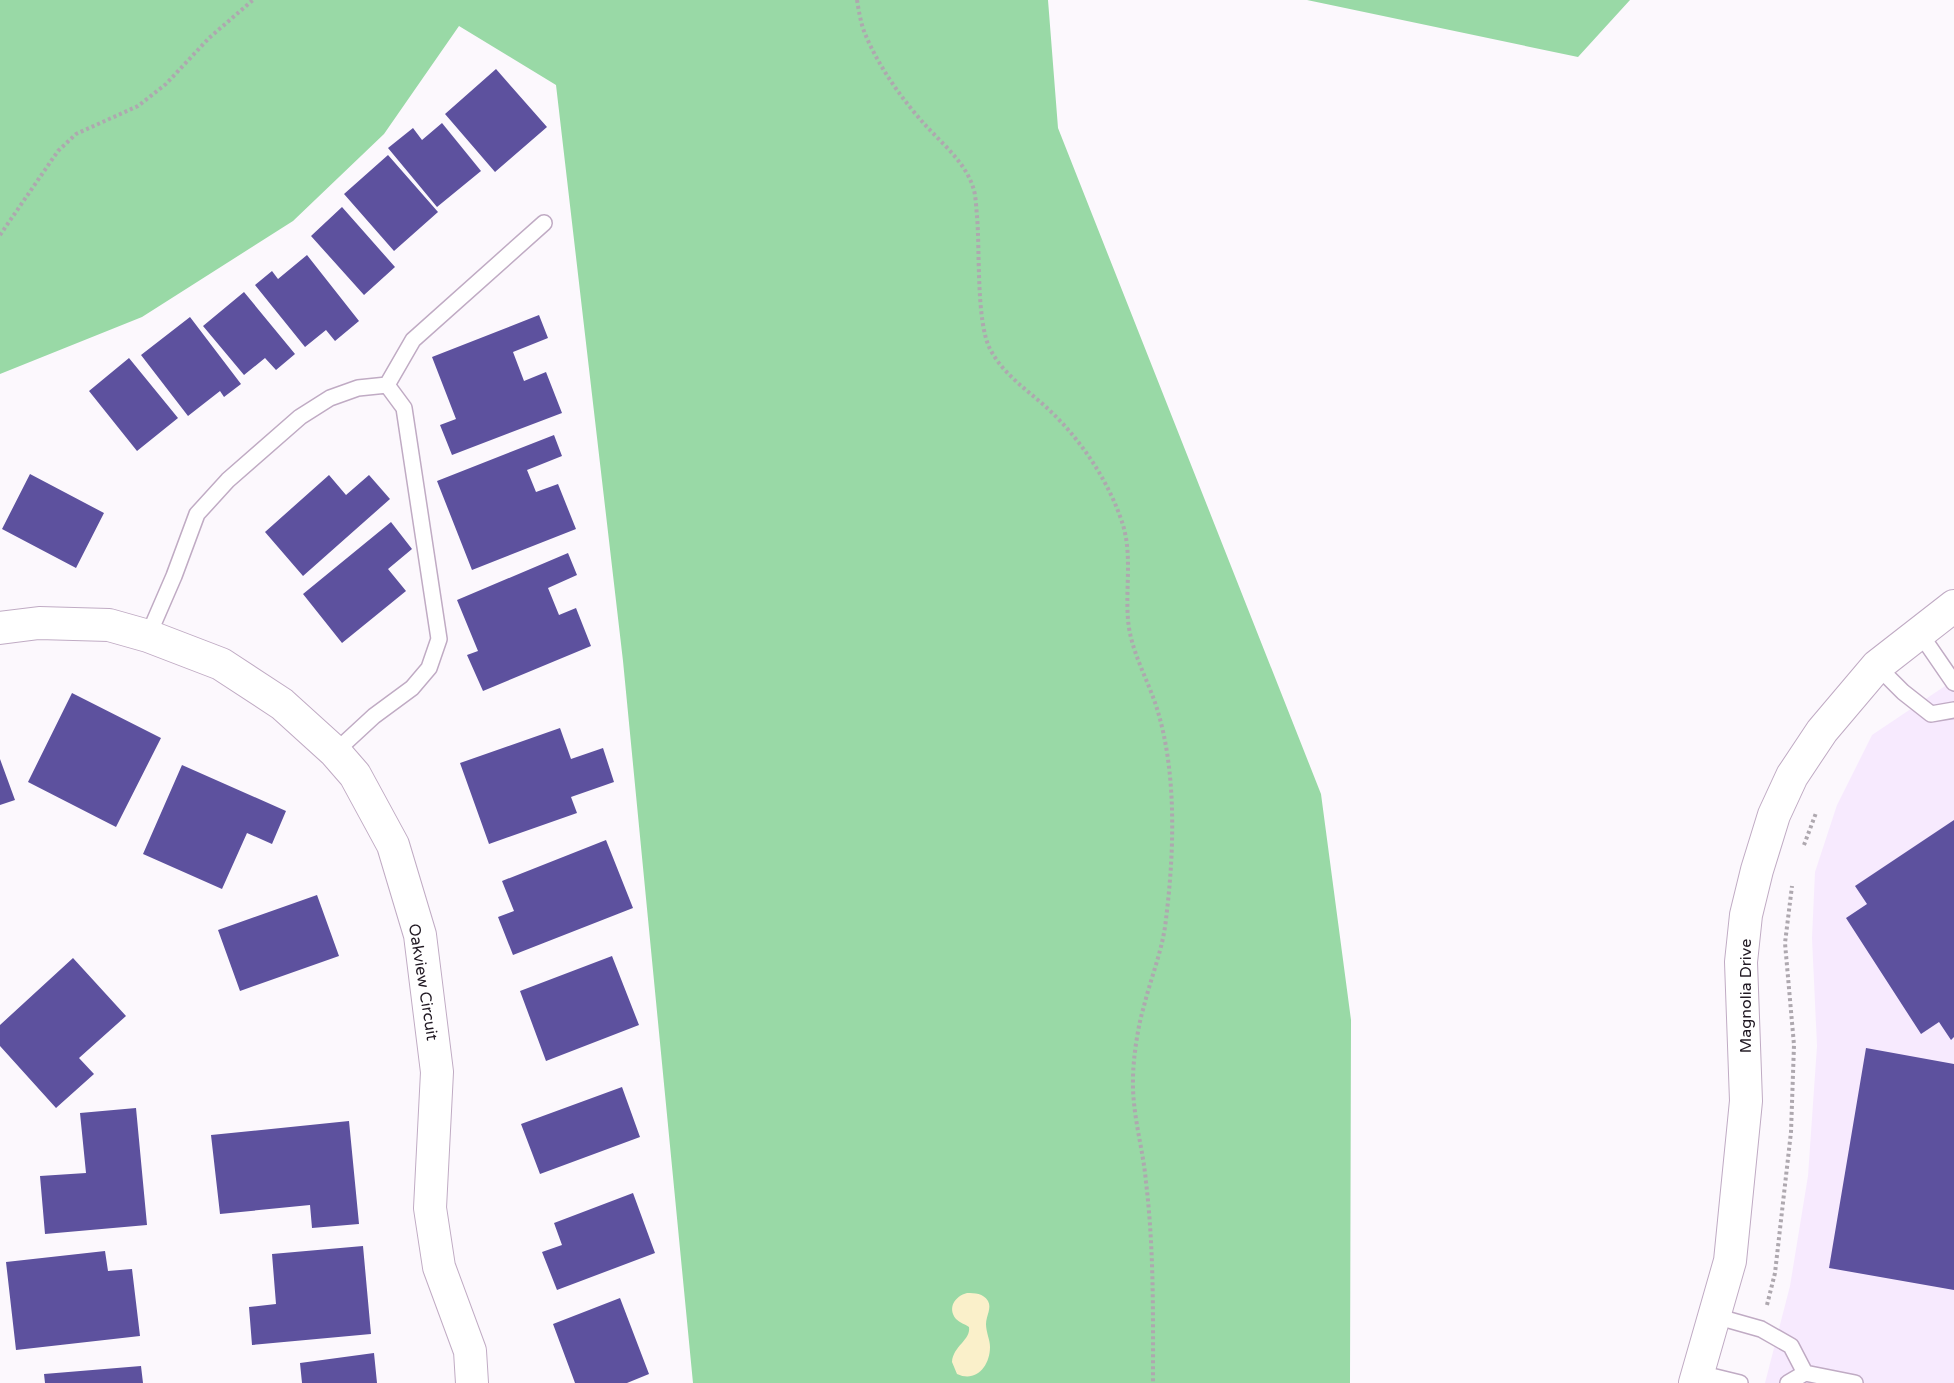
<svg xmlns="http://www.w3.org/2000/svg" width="1954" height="1383" viewBox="0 0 1954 1383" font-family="'Varela Round',sans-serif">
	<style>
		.commercial { fill: #f7eafe }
		.green { fill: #99d9a6 }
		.sand { fill: #faf0ca }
		.building { fill: #5d519e }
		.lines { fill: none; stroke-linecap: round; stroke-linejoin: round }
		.lane-casing { stroke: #c0abc4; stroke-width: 18 }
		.street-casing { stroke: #c0abc4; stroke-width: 34 }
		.path { stroke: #aea8af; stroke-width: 4; stroke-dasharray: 3 3; stroke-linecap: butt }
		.lane { stroke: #fff; stroke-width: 15 }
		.street { stroke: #fff; stroke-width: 32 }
		.labels { text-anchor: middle; stroke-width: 6; stroke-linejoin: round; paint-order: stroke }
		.street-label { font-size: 16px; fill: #211923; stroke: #fff }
	</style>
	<rect width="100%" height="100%" fill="#fcf8fd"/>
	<path class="commercial" d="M1954,680V1383H1765L1790,1286L1808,1176L1817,1046L1812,938L1815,872L1837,805L1872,735Z"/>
	<path class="green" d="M0,0H1048L1058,128L1321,794L1351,1020L1350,1383H693L623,661L556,85L459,26L384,134L293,221L142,317L0,374Z
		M1307,0H1630L1578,57Z"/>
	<path class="sand" d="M967,1293C975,1293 983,1293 988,1301C992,1308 986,1316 986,1324C986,1332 990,1340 990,1347C990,1366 976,1383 957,1374L952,1362C953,1346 971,1340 969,1327C965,1324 960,1323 956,1319C947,1308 955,1296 967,1293Z"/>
	<path class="building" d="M496,69L547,127L495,172L445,114Z
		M442,123L481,171L437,207L388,148L413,128L422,140Z
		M388,155L438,212L394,251L344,194Z
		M342,207L395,267L364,295L311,236Z
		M307,255L359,321L335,341L326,330L305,347L255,285L272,271L278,279Z
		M244,292L295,354L276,370L265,358L244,375L203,326Z
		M539,315L548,338L513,352L524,381L546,372L562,413L452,455L440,425L456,419L432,357Z
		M190,317L241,384L224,397L220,391L188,416L141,355Z
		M129,358L178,418L137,451L89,391Z
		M554,435L562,456L527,470L536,492L558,484L576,529L472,570L437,481Z
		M30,474L104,513L76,568L2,529Z
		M329,475L346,495L369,475L390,499L303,576L265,532Z
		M391,522L412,549L388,569L406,591L342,643L303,594Z
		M568,553L577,575L548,588L559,615L576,608L591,646L483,691L467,655L478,651L457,600Z
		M72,693L161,738L116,827L28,782Z
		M560,728L571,759L603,748L614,782L571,797L577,813L489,844L460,763Z
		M0,759L15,800L0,805Z
		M182,765L286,811L272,844L247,833L222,889L143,854Z
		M1954,820V1037L1951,1040L1939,1022L1921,1034L1846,918L1867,904L1855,886Z
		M606,840L633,908L513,955L498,917L514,911L502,881Z
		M317,895L339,956L240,991L218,930Z
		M612,956L639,1025L546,1061L520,991Z
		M73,958L126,1016L79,1058L94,1074L56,1108L0,1046V1025Z
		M1866,1048L1954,1064V1290L1829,1268Z
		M622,1087L640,1137L540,1174L521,1124Z
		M136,1108L147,1225L45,1234L40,1176L86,1173L80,1113Z
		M349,1121L359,1224L312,1228L310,1205L220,1214L211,1135Z
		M633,1193L655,1253L557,1290L542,1252L562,1245L554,1223Z
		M363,1246L371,1334L252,1345L249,1307L276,1304L272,1254Z
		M105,1251L108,1271L132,1269L140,1336L16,1350L6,1262Z
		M620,1298L649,1374L627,1383H575L553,1324Z
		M374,1353L377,1383H302L300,1363Z
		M141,1366L143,1383H45L44,1374Z"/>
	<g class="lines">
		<defs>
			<path id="lane" d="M387,385L413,340L544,223
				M1919,632L1954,683
				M148,636L174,576L197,514L228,480L300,417L330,398L358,388L387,385L404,408L439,639L429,668L412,688L374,716L335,752
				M1877,666L1903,692L1931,714L1954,710
				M1715,1316L1761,1329L1791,1346L1805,1373L1855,1383
				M1699,1373L1740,1383
				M1788,1383L1805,1373"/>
			<path id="street" d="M0,628L39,623L109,625L148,636L221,664L282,704L335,752L355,775L393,845L420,935L437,1072L430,1208L439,1267L470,1351L472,1383
				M1695,1383L1730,1261L1746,1101L1741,962L1746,915L1757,870L1774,815L1792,776L1822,731L1877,666L1954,606"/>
		</defs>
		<use href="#lane" class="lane-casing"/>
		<use href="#street" class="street-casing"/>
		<path class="path" d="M857,0C859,12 861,25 866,36C880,69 904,102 928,128C945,146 965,163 973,187C976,195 976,207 977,216C980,250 976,321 990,349C1003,374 1026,389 1046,407C1080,438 1109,481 1123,525C1133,558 1124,594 1129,628C1134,658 1150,684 1158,712C1177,776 1174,854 1166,919C1163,949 1151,977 1144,1006C1138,1025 1133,1059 1133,1079C1132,1114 1143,1148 1146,1182C1154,1249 1153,1316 1153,1383
			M0,235L58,151L76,134L138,106L166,84L209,38L253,0
			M1804,845L1816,813
			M1767,1305L1775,1273L1791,1132L1794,1045L1785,943L1792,886"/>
		<use href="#lane" class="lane"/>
		<use href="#street" class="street"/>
	</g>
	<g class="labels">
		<g class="street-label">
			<text transform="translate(424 982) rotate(81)" y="6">Oakview Circuit</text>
			<text transform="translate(1745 996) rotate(-90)" y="6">Magnolia Drive</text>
		</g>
	</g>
</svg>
